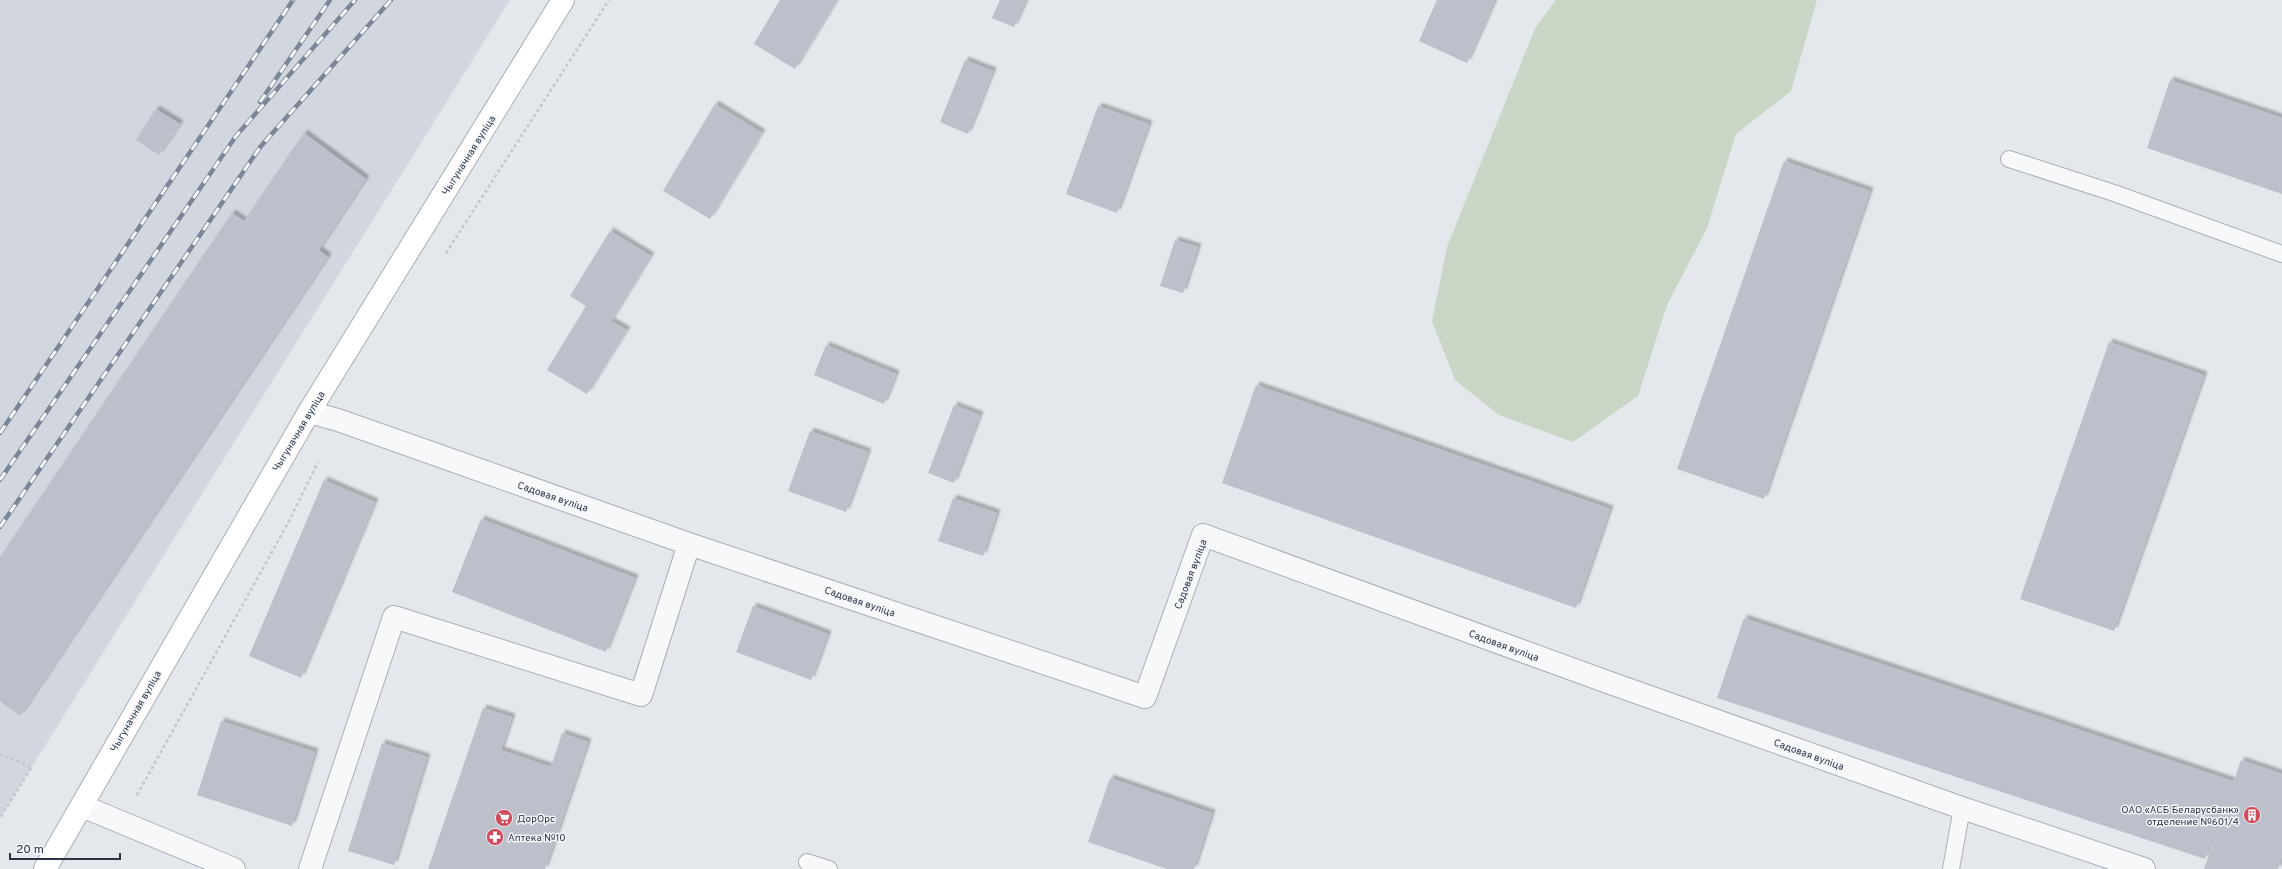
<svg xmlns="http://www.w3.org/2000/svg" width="2282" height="869" viewBox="0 0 2282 869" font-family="Overpass,sans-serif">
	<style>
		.built { fill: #d2d6de }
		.green { fill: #c9d6c5 }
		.building { fill: #bbc0ca; filter: url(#shadow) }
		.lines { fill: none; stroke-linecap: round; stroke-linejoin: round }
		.lane-casing { stroke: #a9aeb7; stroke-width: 18 }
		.street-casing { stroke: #a9aeb7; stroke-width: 24 }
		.secondary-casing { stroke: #a9aeb7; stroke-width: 24 }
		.path { stroke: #c2c5cb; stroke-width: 2.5; stroke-dasharray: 3 3; stroke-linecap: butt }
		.lane { stroke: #f7f8fa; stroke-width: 16 }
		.street { stroke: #f7f8fa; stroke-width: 22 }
		.secondary { stroke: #fff; stroke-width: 22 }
		.rail-casing { stroke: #7d8696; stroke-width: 4.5 }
		.rail { stroke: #f4f6f9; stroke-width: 3; stroke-dasharray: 9; stroke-linecap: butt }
		.labels { text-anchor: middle; stroke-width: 3; stroke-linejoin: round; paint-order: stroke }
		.street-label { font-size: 10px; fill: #2b3445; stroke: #f4f6f9 }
		.poi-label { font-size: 10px; fill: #2b3445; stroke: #f4f6f9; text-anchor: start }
	</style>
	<defs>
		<filter id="shadow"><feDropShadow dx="3.5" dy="-3.5" stdDeviation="1" flood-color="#0004"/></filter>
	</defs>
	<rect width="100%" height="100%" fill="#e4e7ec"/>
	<path class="built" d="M0,0H510L0,818Z"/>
	<path class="green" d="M1556,0H1817L1791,91L1736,134L1707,228L1667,305L1638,396L1573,442L1499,415L1455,380L1432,321L1447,247L1535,28Z"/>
	<path class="building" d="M780,0H837L795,69L754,44Z
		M1000,0H1026L1014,27L992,18Z
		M1437,0H1495L1467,63L1419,41Z
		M965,60L993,71L968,134L940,122Z
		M2170,80L2282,118V194L2147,148Z
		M715,104L762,133L710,219L663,191Z
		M1098,106L1149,124L1117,213L1066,194Z
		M156,109L180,124L159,155L136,140Z
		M304,133L366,179L319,250L328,257L20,716L0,701V557L232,213L244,221Z
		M1784,161L1870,191L1764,499L1677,469Z
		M610,231L651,256L611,321L627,330L587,394L547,370L586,306L570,296Z
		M1175,240L1198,247L1183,293L1160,286Z
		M2109,342L2204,375L2114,631L2020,599Z
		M826,345L896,374L884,404L814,375Z
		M1256,385L1610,509L1576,608L1222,483Z
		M954,405L980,415L954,483L928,473Z
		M810,431L868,452L846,512L788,491Z
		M324,480L375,502L301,678L249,656Z
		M953,498L997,513L983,556L938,541Z
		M481,519L635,578L606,652L452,592Z
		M753,606L828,634L811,680L736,652Z
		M1744,618L2233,781L2205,859L1717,698Z
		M483,708L512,717L501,750L551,767L562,733L588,742L545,869H428Z
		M221,721L315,752L292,826L197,795Z
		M382,743L427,757L394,865L348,851Z
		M2241,760L2282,774V856L2278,869H2204Z
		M1110,778L1212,813L1194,869H1167L1088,842Z"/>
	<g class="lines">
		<defs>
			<path id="lane" d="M2009,159L2114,193L2282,254
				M807,862L829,869
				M1951,869L1962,808"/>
			<path id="street" d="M309,412L338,420L689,544L1145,697L1203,535L1613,684L1962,808L2144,869
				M82,806L234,869
				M310,869L394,617L641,695L689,544"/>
			<path id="secondary" d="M45,869L309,412L563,0"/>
		</defs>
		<use href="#lane" class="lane-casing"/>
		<use href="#street" class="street-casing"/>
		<use href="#secondary" class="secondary-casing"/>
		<path class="path" d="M446,253L609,0
			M0,754L32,767L0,818
			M137,795L287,525L318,462"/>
		<use href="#lane" class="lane"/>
		<use href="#street" class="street"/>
		<use href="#secondary" class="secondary"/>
		<defs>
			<path id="rail" d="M260,102L330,0
				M0,433L293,0
				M0,480L236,136L355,0
				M0,527L261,146L391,0"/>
		</defs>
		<use href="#rail" class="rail-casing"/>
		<use href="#rail" class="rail"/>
	</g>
	<defs>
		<symbol id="building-disc" viewBox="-11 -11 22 22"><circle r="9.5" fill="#d1495b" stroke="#f4f6f9"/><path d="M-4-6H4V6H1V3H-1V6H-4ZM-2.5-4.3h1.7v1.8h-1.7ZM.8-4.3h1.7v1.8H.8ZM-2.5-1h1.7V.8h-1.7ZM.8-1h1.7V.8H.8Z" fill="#fff"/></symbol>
		<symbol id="supermarket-disc" viewBox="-11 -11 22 22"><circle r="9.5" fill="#d1495b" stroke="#f4f6f9"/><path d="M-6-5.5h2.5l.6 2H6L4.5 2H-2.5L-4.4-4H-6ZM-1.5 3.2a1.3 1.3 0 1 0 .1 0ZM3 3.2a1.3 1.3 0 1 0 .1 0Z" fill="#fff"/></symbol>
		<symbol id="pharmacy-disc" viewBox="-11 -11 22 22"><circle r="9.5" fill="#d1495b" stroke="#f4f6f9"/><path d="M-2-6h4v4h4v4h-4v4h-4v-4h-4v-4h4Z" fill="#fff"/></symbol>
	</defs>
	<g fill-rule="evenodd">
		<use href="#building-disc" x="2242" y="805" width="20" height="20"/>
		<use href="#supermarket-disc" x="494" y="808" width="20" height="20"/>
		<use href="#pharmacy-disc" x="485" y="827" width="20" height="20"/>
	</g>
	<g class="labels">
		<g class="street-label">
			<text transform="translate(468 155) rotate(-58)" y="4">Чыгуначная вуліца</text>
			<text transform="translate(298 431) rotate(-59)" y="4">Чыгуначная вуліца</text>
			<text transform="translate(553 496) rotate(19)" y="4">Садовая вуліца</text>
			<text transform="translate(1190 574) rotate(-69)" y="4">Садовая вуліца</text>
			<text transform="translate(860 601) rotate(19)" y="4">Садовая вуліца</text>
			<text transform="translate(1504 645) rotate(20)" y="4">Садовая вуліца</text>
			<text transform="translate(135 711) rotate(-60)" y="4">Чыгуначная вуліца</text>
			<text transform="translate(1809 754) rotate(20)" y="4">Садовая вуліца</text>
		</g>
		<g class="poi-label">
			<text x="2239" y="813" text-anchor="end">ОАО «АСБ Беларусбанк»<tspan x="2239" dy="12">отделение №601/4</tspan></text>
			<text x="517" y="822">ДорОрс</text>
			<text x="508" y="841">Аптека №10</text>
		</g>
	</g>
	<path d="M10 853v6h110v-6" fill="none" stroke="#2b3445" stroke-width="2"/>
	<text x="16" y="853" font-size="12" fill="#2b3445" stroke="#f4f6f9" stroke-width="3" paint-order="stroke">20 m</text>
</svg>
